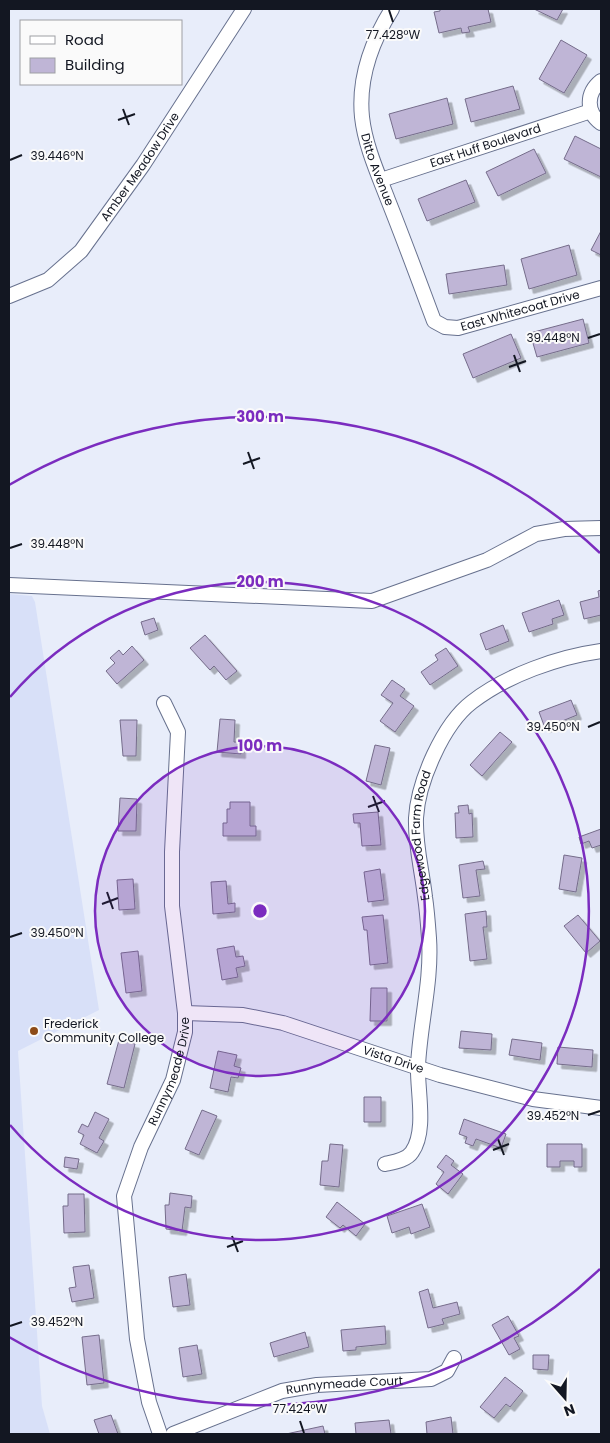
<svg xmlns="http://www.w3.org/2000/svg" width="610" height="1443" viewBox="0 0 610 1443" font-family="Poppins,sans-serif">
	<style>
		.built { fill: #d8e0f8 }
		.building { fill: #bfb5d6; stroke: #756c8a; filter: url(#shadow) }
		.lines { fill: none; stroke-linecap: round; stroke-linejoin: round }
		.minor-casing { stroke: #67718e; stroke-width: 16 }
		.minor { stroke: #fff; stroke-width: 14 }
		.ticks { fill: none; stroke: #131722; stroke-width: 2 }
		.ring { fill: none; stroke: #7b2cbf; stroke-width: 2.5 }
		.poi-dot { fill: #8d4b18; stroke: #fafafa; stroke-width: 2 }
		.labels { text-anchor: middle; stroke-width: 4; stroke-linejoin: round; paint-order: stroke }
		.street-label { font-size: 12px; fill: #131722; stroke: #fafafa }
		.poi-label { font-size: 12px; fill: #131722; stroke: #fafafa; text-anchor: start }
		.ticks-label { font-size: 12px; text-anchor: middle; fill: #131722; stroke: #fafafa; stroke-width: 4; stroke-linejoin: round; paint-order: stroke }
		.centre { fill: #7b2cbf; stroke: #fafafa; stroke-width: 2.5 }
		.ring-label { font-size: 15px; text-anchor: middle; font-weight: bold; fill: #7b2cbf; stroke: #fafafa; stroke-width: 4; stroke-linejoin: round; paint-order: stroke }
	</style>
	<defs>
		<filter id="shadow"><feDropShadow dx="4.5" dy="4.5" stdDeviation="0" flood-color="#0004"/></filter>
	</defs>
	<rect width="100%" height="100%" fill="#e8edfa"/>
	<path class="built" d="M9,594L32,596L35,602L99,1010L18,1051L42,1406L50,1434H9Z"/>
	<path class="building" d="M440,9H488L491,22L468,27L470,32L462,33L461,28L439,33L434,12L440,11Z
		M534,9H563L557,20Z
		M561,40L587,55L564,93L539,79Z
		M513,86L520,109L471,122L465,99Z
		M447,98L453,124L396,139L389,114Z
		M575,136L601,149V177L564,159Z
		M534,149L546,173L498,196L486,172Z
		M466,180L475,202L427,221L418,199Z
		M601,231V255L591,250Z
		M569,245L577,275L529,289L521,259Z
		M504,265L507,285L449,294L446,274Z
		M583,319L589,343L537,357L530,333Z
		M511,334L521,358L473,378L463,354Z
		M601,590V615L584,619L580,602L599,597L598,591Z
		M559,600L564,615L552,619L553,624L529,632L522,613Z
		M154,618L158,630L145,635L141,622Z
		M503,625L509,641L486,650L480,634Z
		M205,635L237,671L226,680L214,666L210,670L190,648Z
		M132,646L144,660L117,684L106,671L115,663L110,658L119,650L123,655Z
		M446,648L458,666L430,685L421,672L438,660L435,655Z
		M392,680L405,689L400,696L414,706L395,732L380,721L393,703L381,695Z
		M571,700L577,715L545,728L539,712Z
		M220,719L235,720L234,742H241V754L217,752Z
		M120,720H137L136,756H123Z
		M500,732L512,742L482,776L470,765Z
		M375,745L390,748L381,785L366,781Z
		M120,798L137,799L136,831H118Z
		M230,802H250V826H256V836H223V823H227V809H230Z
		M468,805L469,814L472,813L473,837L456,838L455,813H459L458,806Z
		M378,812L381,845L362,846L360,823H354L353,814Z
		M601,829V845L592,848L589,841L581,844L579,837Z
		M564,855L582,858L576,892L559,889Z
		M483,861L485,869L476,870L480,896L463,898L459,865Z
		M380,869L384,900L368,902L364,872Z
		M133,879L135,909L119,910L117,880Z
		M226,881L228,904L235,903V912L213,914L211,882Z
		M486,911L487,927H483L487,959L470,961L465,914Z
		M383,915L388,963L370,965L367,930H364L362,917Z
		M578,915L600,941L586,953L564,926Z
		M234,946L236,957L243,956L245,966L236,968L238,977L222,980L217,949Z
		M138,951L142,991L126,993L121,953Z
		M371,988H387V1021H370Z
		M461,1031L492,1034L491,1050L459,1048Z
		M512,1039L542,1043L540,1060L509,1055Z
		M119,1040L135,1044L124,1088L107,1084Z
		M558,1047L593,1050L592,1067L557,1064Z
		M218,1051L237,1055L234,1066L241,1068L238,1078L231,1077L228,1092L210,1088Z
		M364,1097H381V1122H364Z
		M202,1110L217,1116L199,1155L185,1149Z
		M95,1112L109,1119L99,1138L104,1141L97,1153L80,1144L84,1135L78,1132L82,1124L88,1127Z
		M464,1119L506,1134L501,1148L476,1139L473,1146L465,1143L467,1137L459,1134Z
		M330,1144L343,1145L339,1187L320,1185L322,1161H328Z
		M547,1144H582V1167H574V1161H560V1167H547Z
		M446,1155L454,1161L451,1165L463,1174L448,1194L436,1184L444,1172L437,1167Z
		M65,1157L79,1159L77,1169L64,1167Z
		M170,1193L192,1196L191,1208L185,1207L182,1231L166,1229L165,1205H169Z
		M68,1194H84L85,1232L64,1233L63,1206H68Z
		M337,1202L365,1224L356,1236L343,1225L340,1228L326,1217Z
		M422,1204L430,1227L411,1234L409,1227L392,1233L387,1216Z
		M89,1265L94,1298L72,1302L69,1288L76,1287L73,1267Z
		M186,1274L190,1305L173,1307L169,1277Z
		M428,1289L433,1308L457,1302L460,1314L442,1319L444,1324L428,1328L419,1292Z
		M508,1316L519,1336L514,1338L520,1349L509,1355L492,1325Z
		M385,1326L386,1344L356,1347V1350L343,1351L341,1330Z
		M305,1332L309,1347L274,1357L270,1343Z
		M99,1335L104,1383L87,1385L82,1337Z
		M197,1345L202,1374L183,1377L179,1348Z
		M533,1355H549L548,1370L533,1369Z
		M505,1377L523,1391L510,1407L506,1404L494,1418L480,1407Z
		M111,1415L118,1434H99L94,1420Z
		M451,1417L453,1434H427L426,1422Z
		M389,1420L391,1434H356L355,1423Z
		M323,1426L325,1434H286Z"/>
	<g class="lines">
		<defs>
			<g id="minor">
				<path id="s1" d="M392,9C372,41 358,77 362,117C365,145 378,174 388,200C404,240 419,281 434,321L445,327L458,328L601,288"/>
				<path d="M601,81C586,93 586,112 601,123"/>
				<path id="s2" d="M381,180L591,111"/>
				<path id="s3" d="M9,296L48,280L81,251L143,165L244,9"/>
				<path d="M9,585L372,601L487,560L536,534L564,529L601,528"/>
				<path id="s4" d="M185,1013L243,1015L283,1023L440,1075L533,1099L601,1108"/>
				<path id="s5" d="M385,1164C394,1162 407,1160 412,1152C427,1131 417,1090 418,1066C420,1023 432,981 429,938C428,924 427,910 425,897C422,870 415,845 416,818C418,782 443,724 472,702C507,675 558,657 601,651"/>
				<path id="s6" d="M160,1434L149,1402L137,1339L124,1196L141,1147L173,1080L185,1032V1013L172,906V852L178,732L164,703"/>
				<path id="s7" d="M173,1434L282,1391L317,1385L431,1379L447,1371L454,1358"/>
			</g>
		</defs>
		<use href="#minor" class="minor-casing"/>
		<use href="#minor" class="minor"/>
	</g>
	<path class="ticks" d="M389,10L393,22M123,109L129,125M118,120L135,114M10,160L22,155M588,338L600,334M514,355L520,372M509,367L526,361M248,452L254,469M243,464L260,458M10,548L22,544M588,727L600,722M373,796L379,812M368,807L385,801M107,892L113,909M102,904L118,898M10,937L22,933M588,1115L600,1111M498,1139L504,1155M493,1150L509,1144M232,1236L238,1252M227,1247L243,1241M10,1326L22,1322M300,1421L304,1433"/>
	<circle cx="260" cy="911" r="165" fill="#7b2cbf" fill-opacity=".12"/>
	<g class="ring">
		<circle cx="260" cy="911" r="165"/>
		<path d="M10 697A329 329 0 1 1 10 1125"/>
		<path d="M600 1269A494 494 0 0 1 9 1337M9 485A494 494 0 0 1 600 553"/>
	</g>
	<circle class="poi-dot" cx="34" cy="1031" r="5"/>
	<g class="labels">
		<g class="street-label">
			<text dy="4" stroke="none"><textPath href="#s2" startOffset="110">East Huff Boulevard</textPath></text>
			<text dy="4" stroke="none"><textPath href="#s3" startOffset="189">Amber Meadow Drive</textPath></text>
			<text dy="4" stroke="none"><textPath href="#s1" startOffset="169">Ditto Avenue</textPath></text>
			<text dy="4" stroke="none"><textPath href="#s1" startOffset="421">East Whitecoat Drive</textPath></text>
			<text dy="4" stroke="none"><textPath href="#s5" startOffset="350">Edgewood Farm Road</textPath></text>
			<text dy="4" stroke="none"><textPath href="#s4" startOffset="215">Vista Drive</textPath></text>
			<text dy="4" stroke="none"><textPath href="#s6" startOffset="375">Runnymeade Drive</textPath></text>
			<text dy="4" stroke="none"><textPath href="#s7" startOffset="180">Runnymeade Court</textPath></text>
		</g>
		<g class="poi-label">
			<text x="44" y="1028">Frederick<tspan x="44" dy="14">Community College</tspan></text>
		</g>
	</g>
	<g class="ticks-label">
		<text x="393" y="39">77.428°W</text>
		<text x="57" y="160">39.446°N</text>
		<text x="553" y="342">39.448°N</text>
		<text x="57" y="548">39.448°N</text>
		<text x="553" y="731">39.450°N</text>
		<text x="57" y="937">39.450°N</text>
		<text x="553" y="1120">39.452°N</text>
		<text x="57" y="1326">39.452°N</text>
		<text x="300" y="1413">77.424°W</text>
	</g>
	<circle cx="260" cy="911" r="8" class="centre"/>
	<g class="ring-label">
		<text x="260" y="422">300 m</text>
		<text x="260" y="587">200 m</text>
		<text x="260" y="751">100 m</text>
	</g>
	<rect width="610" height="1443" fill="none" stroke="#131722" stroke-width="20"/>
	<rect x="20" y="20" width="162" height="65" fill="#fafafa" stroke="#9e9fa4"/>
	<rect x="30" y="36" width="25" height="8" fill="#ffffff" stroke="#9e9fa4"/>
	<text x="65" y="45" font-size="15" fill="#131722">Road</text>
	<rect x="30" y="58" width="25" height="15" fill="#bfb5d6" stroke="#9e9fa4"/>
	<text x="65" y="70" font-size="15" fill="#131722">Building</text>
	<g transform="translate(565 1398) rotate(160)" stroke="#fafafa" stroke-width="4" paint-order="stroke">
	<path d="M0-4L9 19L0 12L-9 19Z" fill="#131722"/>
	<text y="-8" font-size="14" font-weight="bold" text-anchor="middle" fill="#131722">N</text>
	</g>
</svg>
